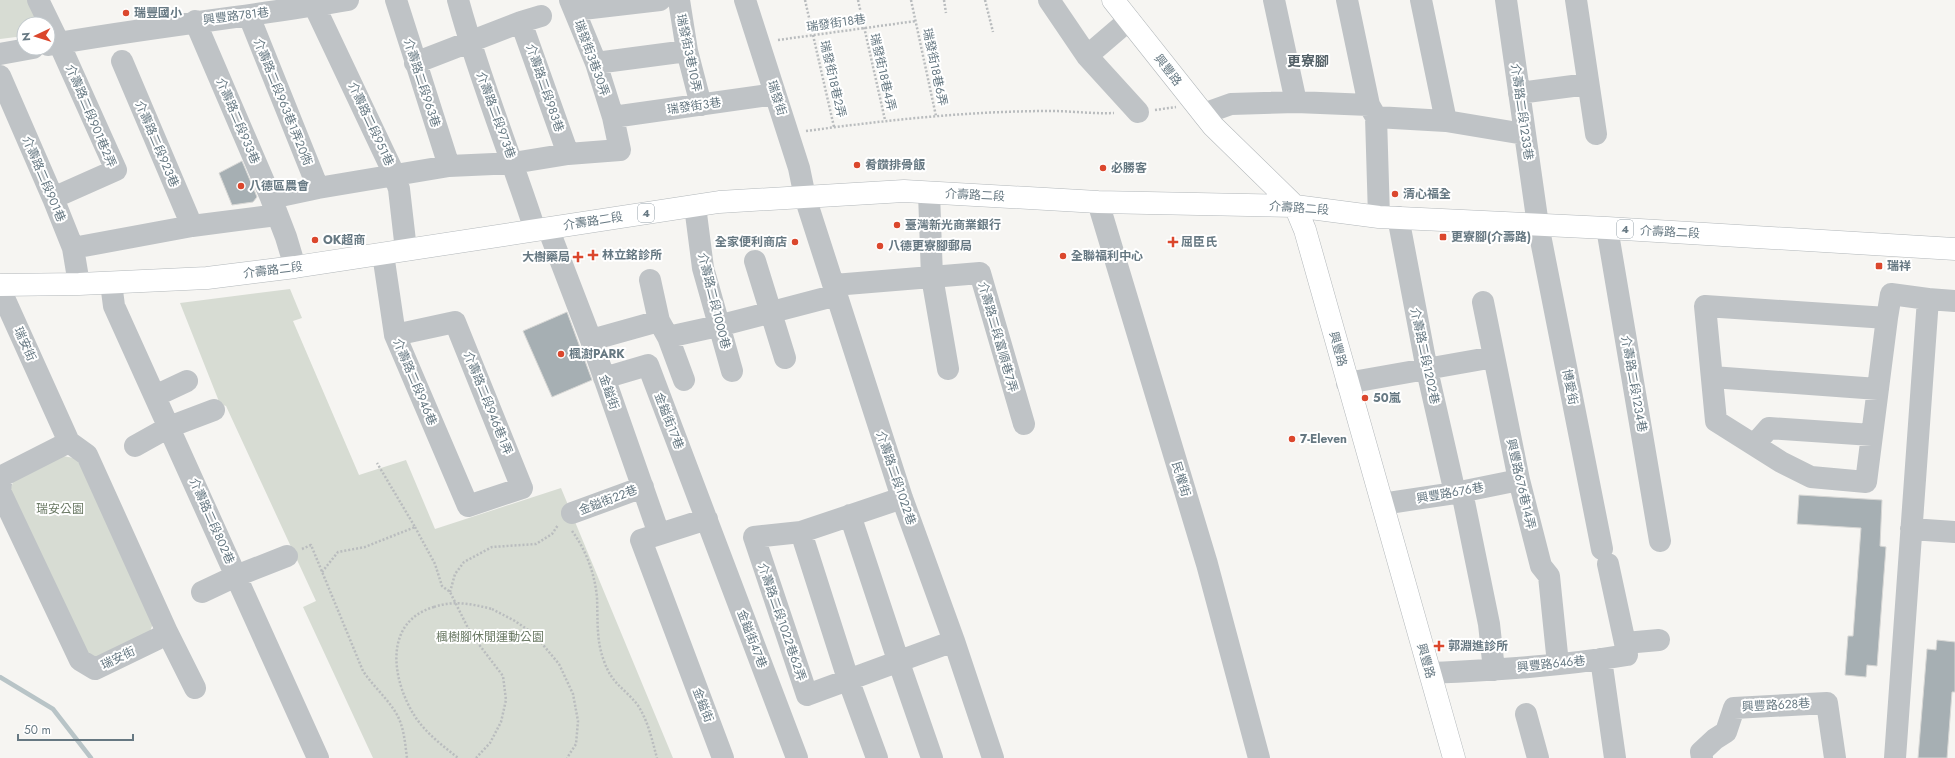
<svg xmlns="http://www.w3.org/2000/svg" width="1955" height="758" viewBox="0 0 1955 758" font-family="Jost,'Noto Sans TC',sans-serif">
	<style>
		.green { fill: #d7dcd3 }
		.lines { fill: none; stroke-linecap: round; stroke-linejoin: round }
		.stream { stroke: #b8c4c7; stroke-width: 4.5 }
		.building { fill: #a6afb3; stroke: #d7d7d5 }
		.major-casing { stroke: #b2b7ba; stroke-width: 23 }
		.path { stroke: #b9bcbe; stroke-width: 2.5; stroke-dasharray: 2 2; stroke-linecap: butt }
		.minor { stroke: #bfc3c6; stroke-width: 22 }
		.major { stroke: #fff; stroke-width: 22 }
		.path-bridge { stroke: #b9bcbe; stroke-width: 2.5; stroke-dasharray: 2 2; stroke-linecap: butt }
		.poi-dot { fill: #db472d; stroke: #fff; stroke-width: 1.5 }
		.labels { text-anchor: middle; stroke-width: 4; stroke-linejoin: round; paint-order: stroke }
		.shield { fill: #fff; stroke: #94a0a8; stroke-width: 1 }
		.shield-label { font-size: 11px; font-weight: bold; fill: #667882 }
		.poi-label { font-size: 12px; font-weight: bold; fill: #667882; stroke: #fff; text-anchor: start }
		.street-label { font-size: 12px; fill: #667882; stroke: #fff }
		.park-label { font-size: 12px; fill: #6a7964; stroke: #fff }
		.quarter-label { font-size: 14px; font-weight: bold; fill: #536067; stroke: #fff }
	</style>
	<rect width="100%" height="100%" fill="#f6f5f2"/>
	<path class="green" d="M0,0H29L42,24H24V36L0,39Z
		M290,289L302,318L293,321L359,475L406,460L435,529L561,488L673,758H373L303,607L316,601L226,406L220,404L180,303Z
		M63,456L79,459L153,623L149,635L98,658L88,654L10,491L14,479Z"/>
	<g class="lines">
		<path class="stream" d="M0,677L53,709L91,758"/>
	</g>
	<path class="building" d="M242,161L257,197L253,202L232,205L219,173Z
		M567,312L592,380L552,397L523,331Z
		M1799,495L1882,500L1880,546L1886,547L1877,666L1867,665L1866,677L1845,675L1848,636H1853L1861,528L1797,524Z
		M1937,640L1955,642V692H1952L1947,758H1918L1927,649L1936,650Z"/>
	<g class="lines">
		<defs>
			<path id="major" d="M1113,0L1213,126L1295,206L1305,230L1454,758
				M0,285L79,284L207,278L295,267L719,202L904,191L1098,202L1295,206L1379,217L1607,228L1955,249"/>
		</defs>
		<use href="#major" class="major-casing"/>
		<path class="path" d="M805,0L834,127
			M858,0L885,120
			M911,0L936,116
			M944,0L946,13
			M985,0L993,32
			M778,40L916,21
			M1155,110L1176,107
			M806,131C888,120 969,111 1051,111C1072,111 1093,114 1114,113
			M415,527L435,564L442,586L450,592L471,634L503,676L506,700L501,722L490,743L476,758
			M572,531C586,550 595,574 597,598C598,620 596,640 604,661C612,684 623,687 637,704C648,720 652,740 657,758
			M302,549L311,545L363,671C373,686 387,698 396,713C404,726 405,743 407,758
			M322,572L338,552L365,547L415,527L377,463
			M450,592L455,574L464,562L492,547L536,544L552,534L558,525
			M434,607C382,622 392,682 416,718C427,734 443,746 458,758
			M492,609L515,621L534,634L559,664L573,694L578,721L576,744L567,758"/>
		<path class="minor" d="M38,0L59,43L116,170L53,198
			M396,0L449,166
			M458,0C479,78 510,153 535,230
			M679,0L687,51L701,105
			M745,0L799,168L805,197L902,498L954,641L993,758
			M1049,0L1087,56L1138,112
			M1274,0L1296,102
			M1347,0L1369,105L1376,117L1379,217
			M1421,0L1446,121
			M1506,0L1538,225L1602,549
			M1576,0L1596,134
			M314,5L394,174L399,189L406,250
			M574,10L660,0
			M249,16L318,188
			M195,21L271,198L286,237L295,267
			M521,22L568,154
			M48,45C148,27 248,17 348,0
			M0,54L33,48
			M1087,56L1129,20
			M122,61L192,226
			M415,63L521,22L541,16
			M596,63L687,51
			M0,76L53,198L73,248L79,284
			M1519,93L1588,84
			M1203,114L1231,104L1296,102L1369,105
			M613,117L775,94
			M1376,117L1446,121L1524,134
			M929,193L932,277L948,369
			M271,198L318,188L449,166L513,163L568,154L620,150L613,117L596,63L570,0
			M1098,202L1207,564L1259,758
			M695,206L703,268L732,371
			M1398,217L1427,370L1455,493
			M548,228L591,340L659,534
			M1607,228L1660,541
			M73,248L192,226L277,215
			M383,254L395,335L468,506L522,488L455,322L395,335
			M755,261L785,358
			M650,280L659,321L668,337L684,380
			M111,283L114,306L318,758
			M834,285L980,273L1024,424
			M0,289L69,442L87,455L167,632L157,639L95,669L80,660L0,491L2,476L69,442
			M1483,302L1519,480L1541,566L1549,576L1558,664
			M1887,318L1866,482L1811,477L1781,462L1716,421L1705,306L1887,318L1891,294L1928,299
			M668,337L718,326L837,295
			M591,340L659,321
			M1712,377L1878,389
			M604,378L648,365L797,758
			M1347,383L1494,357
			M155,396L187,381
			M1754,445L1769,428L1872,435
			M135,446L169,427L214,410
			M1462,492L1489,624L1494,670
			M902,498L801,532L754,537L807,695L954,641
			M1382,504L1455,493L1519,480
			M572,513L643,487
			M850,515L898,660L932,758
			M707,519L641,540L723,758
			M1911,529L1955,532
			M801,532L848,679L877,758
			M1608,564L1625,643
			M202,592L236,576L287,556
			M167,632L195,688
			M1601,659L1615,758
			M1430,673C1496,670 1562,666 1627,655L1625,643L1659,640
			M1526,714L1538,758
			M1702,758L1701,752L1715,739L1726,732L1734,708L1827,703L1835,758
			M1895,758L1928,299L1955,301"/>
		<use href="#major" class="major"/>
		<path class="path-bridge" d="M434,607C454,600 472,604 492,609"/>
	</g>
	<g class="poi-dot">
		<circle cx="126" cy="13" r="4"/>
		<circle cx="857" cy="165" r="4"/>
		<circle cx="1103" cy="168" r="4"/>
		<circle cx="241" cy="186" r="4"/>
		<circle cx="1395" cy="194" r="4"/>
		<circle cx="897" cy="225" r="4"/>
		<rect x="1439" y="233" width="8" height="8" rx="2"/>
		<circle cx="315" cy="240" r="4"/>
		<circle cx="795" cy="242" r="4"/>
		<path d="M1171 236h4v4h4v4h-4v4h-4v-4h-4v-4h4z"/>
		<circle cx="880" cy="246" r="4"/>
		<path d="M591 249h4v4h4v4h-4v4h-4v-4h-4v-4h4z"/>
		<circle cx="1063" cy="256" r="4"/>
		<path d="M576 251h4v4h4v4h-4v4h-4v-4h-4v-4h4z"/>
		<rect x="1875" y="262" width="8" height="8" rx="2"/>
		<circle cx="561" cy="354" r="4"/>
		<circle cx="1365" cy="398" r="4"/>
		<circle cx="1292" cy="439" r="4"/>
		<path d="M1437 640h4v4h4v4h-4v4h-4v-4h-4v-4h4z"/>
	</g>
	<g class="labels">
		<g class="shield">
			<rect x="638" y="204" width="16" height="18" rx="3"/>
			<rect x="1617" y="220" width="16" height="18" rx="3"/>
		</g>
		<g class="shield-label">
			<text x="646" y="217">4</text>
			<text x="1625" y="233">4</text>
		</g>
		<g class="poi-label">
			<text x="134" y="17">瑞豐國小</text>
			<text x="865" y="169">肴饡排骨飯</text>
			<text x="1111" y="172">必勝客</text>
			<text x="249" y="190">八德區農會</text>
			<text x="1403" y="198">清心福全</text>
			<text x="905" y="229">臺灣新光商業銀行</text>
			<text x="1451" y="241">更寮腳(介壽路)</text>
			<text x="323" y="244">OK超商</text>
			<text x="787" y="246" text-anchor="end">全家便利商店</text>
			<text x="1181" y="246">屈臣氏</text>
			<text x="888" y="250">八德更寮腳郵局</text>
			<text x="602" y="259">林立銘診所</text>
			<text x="1071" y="260">全聯福利中心</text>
			<text x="570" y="261" text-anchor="end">大樹藥局</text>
			<text x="1887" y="270">瑞祥</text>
			<text x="569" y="358">楓澍PARK</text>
			<text x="1373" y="402">50嵐</text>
			<text x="1300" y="443">7-Eleven</text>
			<text x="1448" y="650">郭淵進診所</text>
		</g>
		<g class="street-label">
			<text transform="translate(236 16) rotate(-7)" y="4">興豐路781巷</text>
			<text transform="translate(836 23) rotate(-8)" y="4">瑞發街18巷</text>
			<text transform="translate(689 53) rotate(78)" y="4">瑞發街3巷10弄</text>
			<text transform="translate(592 58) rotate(70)" y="4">瑞發街3巷30弄</text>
			<text transform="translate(935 67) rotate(78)" y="4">瑞發街18巷6弄</text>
			<text transform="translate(1168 70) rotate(52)" y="4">興豐路</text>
			<text transform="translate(883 72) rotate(77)" y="4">瑞發街18巷4弄</text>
			<text transform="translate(833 79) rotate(77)" y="4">瑞發街18巷2弄</text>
			<text transform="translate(422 83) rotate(72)" y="4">介壽路二段963巷</text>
			<text transform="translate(545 88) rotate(71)" y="4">介壽路二段983巷</text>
			<text transform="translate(777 98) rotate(72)" y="4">瑞發街</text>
			<text transform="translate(283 102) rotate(68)" y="4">介壽路二段963巷1弄20衖</text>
			<text transform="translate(694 106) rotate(-8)" y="4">瑞發街3巷</text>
			<text transform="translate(1522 112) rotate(82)" y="4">介壽路二段1233巷</text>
			<text transform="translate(496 115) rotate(70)" y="4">介壽路二段973巷</text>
			<text transform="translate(91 116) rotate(67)" y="4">介壽路二段901巷2弄</text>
			<text transform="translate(238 121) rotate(67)" y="4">介壽路二段933巷</text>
			<text transform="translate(371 124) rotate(65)" y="4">介壽路二段951巷</text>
			<text transform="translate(157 144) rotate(67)" y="4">介壽路二段923巷</text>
			<text transform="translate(44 179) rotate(67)" y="4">介壽路二段901巷</text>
			<text transform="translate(975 195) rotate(3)" y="4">介壽路二段</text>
			<text transform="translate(1299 208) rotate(4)" y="4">介壽路二段</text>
			<text transform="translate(593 221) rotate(-9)" y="4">介壽路二段</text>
			<text transform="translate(1670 232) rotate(3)" y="4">介壽路二段</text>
			<text transform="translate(273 270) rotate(-7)" y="4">介壽路二段</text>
			<text transform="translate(714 301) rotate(76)" y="4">介壽路二段1000巷</text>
			<text transform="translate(998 337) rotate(74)" y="4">介壽路二段富順巷7弄</text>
			<text transform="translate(25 344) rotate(66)" y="4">瑞安街</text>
			<text transform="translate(1338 349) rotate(75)" y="4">興豐路</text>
			<text transform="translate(1425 356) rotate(78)" y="4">介壽路二段1202巷</text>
			<text transform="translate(415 382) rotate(67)" y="4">介壽路二段946巷</text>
			<text transform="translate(1634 384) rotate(80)" y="4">介壽路二段1234巷</text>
			<text transform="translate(1570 387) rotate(79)" y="4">博愛街</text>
			<text transform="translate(609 392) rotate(71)" y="4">金鎰街</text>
			<text transform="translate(488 403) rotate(68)" y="4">介壽路二段946巷1弄</text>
			<text transform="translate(669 421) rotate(69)" y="4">金鎰街17巷</text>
			<text transform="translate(896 478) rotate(71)" y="4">介壽路二段1022巷</text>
			<text transform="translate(1181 479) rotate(73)" y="4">民權街</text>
			<text transform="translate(1521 484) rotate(77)" y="4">興豐路676巷14弄</text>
			<text transform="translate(1450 493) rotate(-10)" y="4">興豐路676巷</text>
			<text transform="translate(608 500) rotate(-21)" y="4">金鎰街22巷</text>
			<text transform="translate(212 521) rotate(66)" y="4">介壽路二段802巷</text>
			<text transform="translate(782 622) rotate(71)" y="4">介壽路二段1022巷62弄</text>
			<text transform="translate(752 639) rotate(69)" y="4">金鎰街47巷</text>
			<text transform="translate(118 658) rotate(-26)" y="4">瑞安街</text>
			<text transform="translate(1426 661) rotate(74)" y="4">興豐路</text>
			<text transform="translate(1551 664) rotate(-6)" y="4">興豐路646巷</text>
			<text transform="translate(703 705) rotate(69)" y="4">金鎰街</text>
			<text transform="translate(1776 705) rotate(-3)" y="4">興豐路628巷</text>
		</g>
		<g class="park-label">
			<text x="60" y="513">瑞安公園</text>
			<text x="490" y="641">楓樹腳休閒運動公園</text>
		</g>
		<g class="quarter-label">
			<text x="1308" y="66">更寮腳</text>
		</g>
	</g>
	<g transform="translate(36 36) rotate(266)"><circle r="19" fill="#ffffff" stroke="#c2c9cd"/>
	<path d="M0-3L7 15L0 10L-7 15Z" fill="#db472d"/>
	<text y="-6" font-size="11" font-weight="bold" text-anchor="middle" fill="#667882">N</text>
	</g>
	<path d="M18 734v6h115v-6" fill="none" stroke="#667882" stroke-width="2"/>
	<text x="24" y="734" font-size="12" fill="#667882" stroke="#ffffff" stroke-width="3" paint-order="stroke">50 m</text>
</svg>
